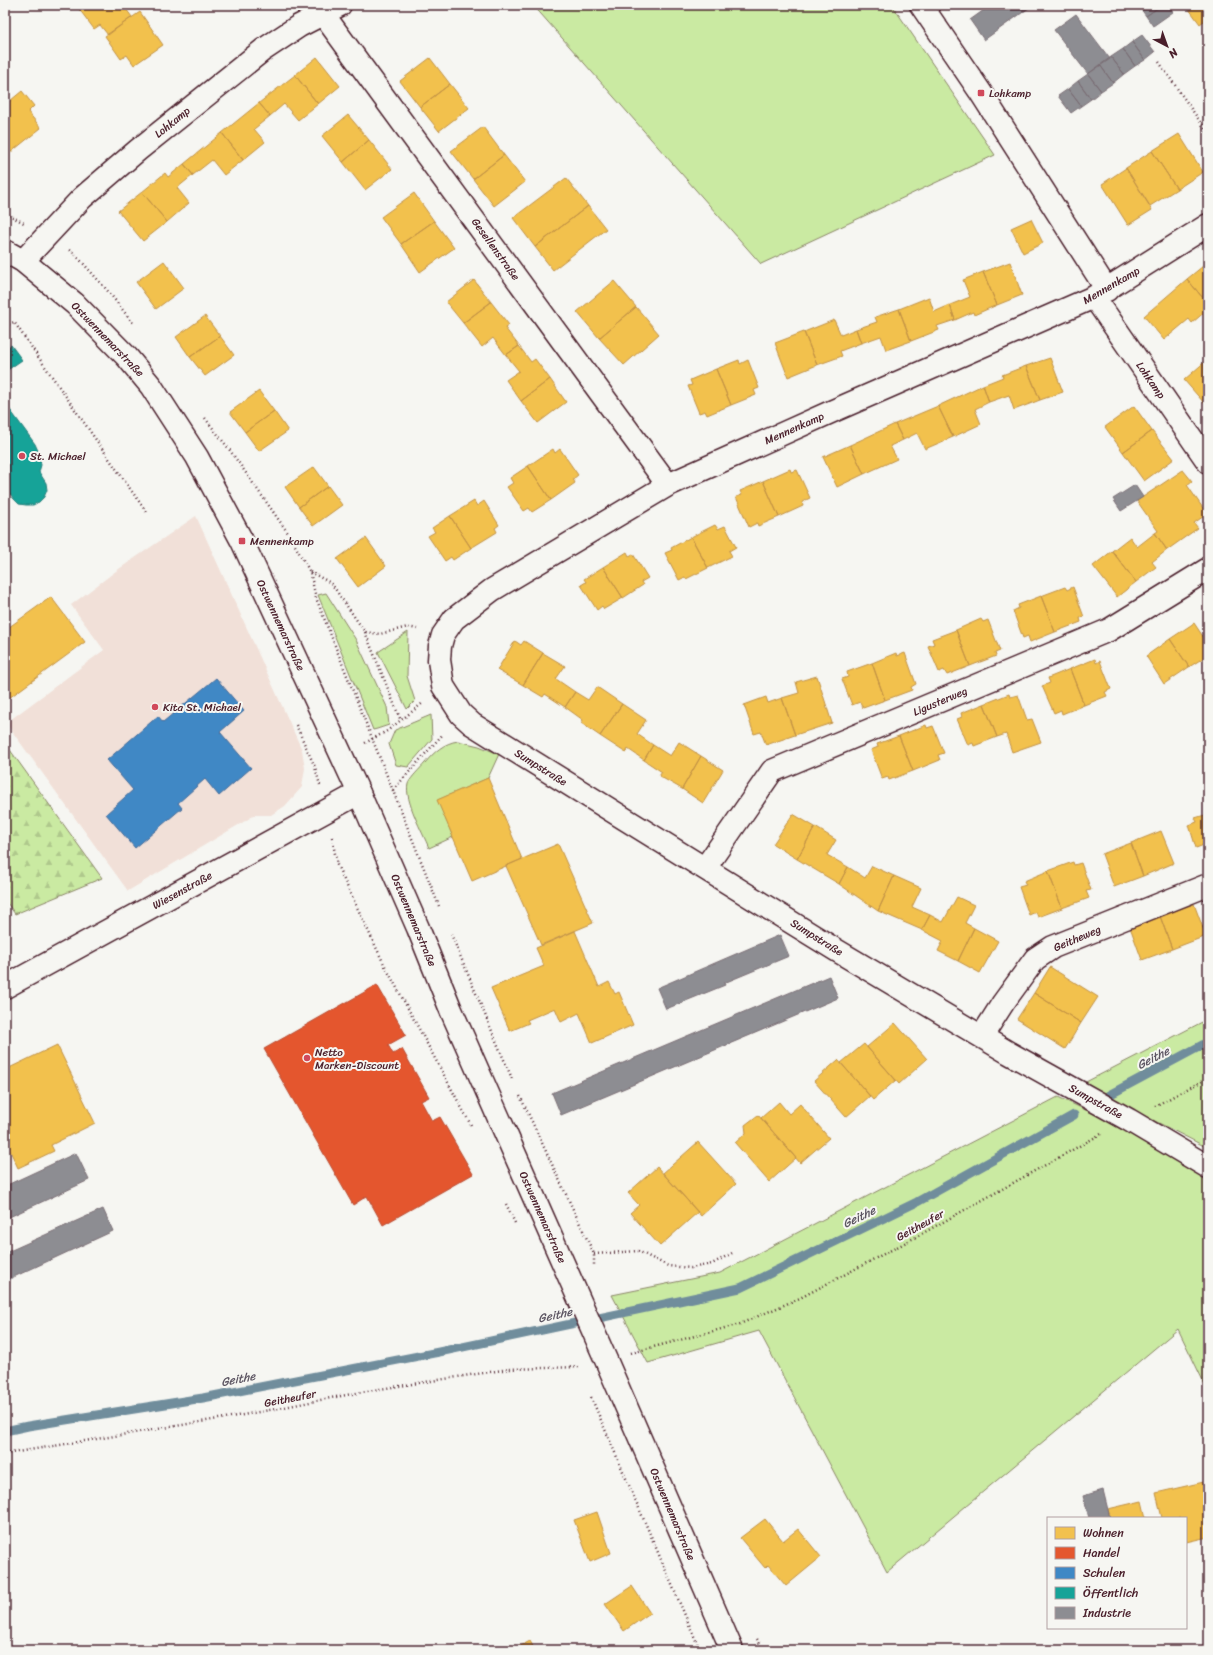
<svg xmlns="http://www.w3.org/2000/svg" width="1213" height="1655" viewBox="0 0 1213 1655" font-family="Sriracha,sans-serif">
	<style>
		.built { fill: #f1e0d8 }
		.green { fill: #caeaa2; stroke: #8a8466 }
		.forest { fill: url(#forest-firs); stroke: #8a8466 }
		.homes { fill: #f2c14e; stroke: #c09044 }
		.shops { fill: #e4572e; stroke: #b6462d }
		.schools { fill: #3f88c5; stroke: #426897 }
		.public { fill: #17a398; stroke: #267b77 }
		.industry { fill: #8d8d92; stroke: #796c73 }
		.lines { fill: none; stroke-linecap: round; stroke-linejoin: round }
		.stream { stroke: #708d9c; stroke-width: 9 }
		.minor-casing { stroke: #4a1f2b; stroke-width: 25 }
		.tertiary-casing { stroke: #4a1f2b; stroke-width: 25 }
		.path { stroke: #4a1f2b; stroke-width: 2.5; stroke-dasharray: 1 3; stroke-linecap: butt }
		.minor { stroke: #f6f6f2; stroke-width: 22 }
		.tertiary { stroke: #f6f6f2; stroke-width: 22 }
		.poi-dot { fill: #d1495b; stroke: #f6f6f2; stroke-width: 1.5 }
		.labels { text-anchor: middle; stroke-width: 4; stroke-linejoin: round; paint-order: stroke }
		.poi-label { font-size: 11px; fill: #4a1f2b; stroke: #f6f6f2; text-anchor: start }
		.street-label { font-size: 11px; fill: #4a1f2b; stroke: #f6f6f2 }
		.water-label { font-size: 12px; font-style: italic; fill: #5d5663; stroke: #f6f6f2 }
	</style>
	<defs>
		<pattern id="forest-firs" width="22" height="20" patternUnits="userSpaceOnUse"><rect width="22" height="20" fill="#caeaa2"/><path d="M5 1l3.5 6h-7zM16 11l3.5 6h-7z" fill="#afc88c"/></pattern>
	</defs>
	<rect width="100%" height="100%" fill="#f6f6f2"/>
	<filter id="ink" filterUnits="userSpaceOnUse"><feTurbulence type="fractalNoise" baseFrequency=".025" numOctaves="2"/><feDisplacementMap in="SourceGraphic" scale="8" xChannelSelector="R" yChannelSelector="G"/><feConvolveMatrix kernelMatrix="1 2 1 2 8 2 1 2 1" color-interpolation-filters="sRGB"/></filter>
	<g filter="url(#ink)">
		<path class="built" d="M196,516L302,750L305,768L302,787L285,806L271,815H255L128,891L6,723L104,650L71,605L116,571Z"/>
		<path class="green" d="M533,5H892L995,155L761,264Z
			M326,593L356,640L387,707L389,725L377,729L373,730L318,595Z
			M408,632L407,676L415,701L407,709L378,652Z
			M431,715L432,739L408,767L396,765L389,744L395,730Z
			M458,741L479,746L499,754L488,778L438,800L453,837L429,848C423,833 404,800 408,784C411,777 420,769 425,763C434,752 444,743 458,741Z
			M1208,1019V1148L1082,1084Z
			M1058,1097L1141,1136L1208,1174V1391L1178,1329L887,1572L759,1331L648,1363L612,1295L720,1273Z"/>
		<path class="forest" d="M5,743L102,878L15,914L5,900Z"/>
		<path class="homes" d="M85,5H123L132,17L108,35L100,25L94,29L79,9Z
			M1186,5H1208V18L1200,24Z
			M140,12L163,45L134,65L127,55L121,59L105,36Z
			M317,57L340,86L318,104L295,75Z
			M430,58L450,84L420,107L400,81Z
			M295,75L318,104L298,120L284,104L270,116L259,103Z
			M450,84L469,108L439,131L420,107Z
			M22,91L34,106L28,112L41,128L5,157V105Z
			M259,103L270,116L254,129L265,142L243,160L222,133Z
			M348,115L369,140L343,162L322,136Z
			M483,127L504,155L473,179L451,151Z
			M222,133L243,160L224,175L212,160L193,175L184,164Z
			M1179,134L1203,172L1177,189L1152,151Z
			M369,140L392,169L365,190L343,162Z
			M1152,151L1177,189L1150,206L1126,168Z
			M504,155L525,182L494,206L473,179Z
			M184,164L193,175L177,188L189,203L167,222L142,192L165,173L168,177Z
			M1126,168L1152,210L1128,225L1102,184Z
			M566,178L588,206L535,247L513,218Z
			M142,192L167,222L143,241L118,211Z
			M414,193L434,221L401,244L381,217Z
			M588,206L606,229L553,270L535,247Z
			M1031,219L1043,243L1023,253L1011,228Z
			M434,221L454,248L420,272L401,244Z
			M164,261L184,288L156,309L136,282Z
			M1010,262L1022,295L997,305L983,272Z
			M1208,262V304L1187,279Z
			M983,272L997,305L974,315L973,312L955,320L950,305L970,297L963,280Z
			M1187,279L1208,304V309L1192,323L1189,319L1164,340L1144,316Z
			M474,280L491,302L463,323L446,302Z
			M614,281L636,307L599,338L577,312Z
			M929,297L934,312L950,305L955,320L937,326L939,330L911,341L899,309Z
			M491,302L509,325L505,328L519,346L506,355L493,338L482,347L463,323Z
			M636,307L659,334L624,365L599,338Z
			M899,309L911,341L886,350L881,336L861,343L856,329L877,322L875,317Z
			M205,316L220,336L190,357L176,337Z
			M834,320L841,335L856,329L861,343L840,351L842,356L817,365L804,332Z
			M804,332L817,365L788,377L775,343Z
			M220,336L234,355L205,376L190,357Z
			M519,346L531,362L535,359L550,379L521,401L506,380L519,371L506,355Z
			M1050,358L1063,392L1040,400L1026,366Z
			M1208,359V402L1205,404L1184,380Z
			M739,360L740,364L748,360L759,388L754,390L756,395L731,405L716,369Z
			M1026,366L1040,400L1014,410L1009,395L989,402L983,385L1003,377L1002,375Z
			M716,369L731,405L707,415L705,411L699,413L688,386L692,385L690,380Z
			M550,379L566,402L538,423L521,401Z
			M983,385L989,402L975,409L981,424L953,437L938,406Z
			M259,391L274,411L245,432L230,412Z
			M938,406L953,437L925,449L917,433L903,440L895,424Z
			M1134,406L1152,431L1123,452L1105,427Z
			M274,411L288,431L259,451L245,432Z
			M895,424L903,440L890,446L897,459L864,474L850,445Z
			M1152,431L1174,459L1144,481L1123,452Z
			M850,445L864,474L837,487L823,457Z
			M553,449L555,453L560,449L578,475L573,479L575,483L551,500L528,466Z
			M528,466L551,500L532,512L529,508L524,511L507,487L513,483L510,478Z
			M314,467L328,486L299,507L285,487Z
			M790,469L791,472L797,470L810,498L802,502L803,506L779,517L763,481Z
			M1183,470L1192,481L1187,485L1207,514L1194,523L1198,528L1167,550L1155,533L1158,531L1137,501Z
			M763,481L779,517L758,526L757,523L749,527L736,497L742,495L740,491Z
			M328,486L342,505L313,526L299,507Z
			M474,501L477,506L484,501L499,525L495,528L497,532L471,548L450,516Z
			M450,516L471,548L453,560L451,557L445,561L428,536L435,532L432,528Z
			M715,525L718,529L725,526L736,547L729,551L732,556L708,568L691,537Z
			M1155,533L1167,550L1152,562L1156,567L1136,582L1112,551L1130,537L1137,547Z
			M691,537L708,568L686,579L685,577L679,580L665,553L672,550L671,548Z
			M366,538L386,566L358,587L337,559Z
			M1112,551L1136,582L1117,597L1093,566Z
			M627,552L629,556L633,554L648,578L641,582L643,585L623,598L603,567Z
			M603,567L623,598L604,609L602,606L597,610L581,585L586,582L584,579Z
			M1065,587L1067,590L1073,587L1084,617L1080,618L1081,622L1055,632L1041,596Z
			M1041,596L1055,632L1030,642L1028,636L1023,638L1013,611L1019,608L1018,605Z
			M51,597L85,642L5,701V630Z
			M981,619L983,622L988,620L1000,651L995,653L996,656L970,666L956,630Z
			M1194,623L1208,644V655L1189,667L1170,639Z
			M956,630L970,666L947,675L944,670L939,672L928,646L934,644L932,639Z
			M1170,639L1189,667L1164,684L1146,656Z
			M515,641L521,645L524,641L543,653L523,685L497,670Z
			M543,653L565,666L556,679L575,692L565,707L545,694L543,697L523,685Z
			M896,653L897,656L905,653L916,684L911,687L912,690L885,700L872,663Z
			M1095,659L1096,663L1100,661L1111,689L1105,692L1107,696L1084,705L1070,669Z
			M872,663L885,700L863,708L860,702L852,705L842,679L848,677L847,672Z
			M1070,669L1084,705L1062,714L1061,710L1054,713L1042,686L1050,683L1048,678Z
			M817,676L832,723L795,735L782,698L799,693L796,682Z
			M597,687L622,704L600,736L581,723L583,720L565,707L575,692L588,700Z
			M1009,694L1010,697L1018,695L1027,720L1032,719L1041,742L1012,752L1006,734L997,737L984,704Z
			M766,697L768,703L782,698L795,735L766,745L761,732L754,734L744,705Z
			M622,704L646,720L637,734L653,745L644,760L628,749L626,753L600,736Z
			M984,704L997,737L974,746L973,743L968,745L957,719L962,717L961,713Z
			M926,725L927,728L933,726L944,753L938,755L940,760L913,771L899,736Z
			M899,736L913,771L889,780L888,777L882,779L871,750L878,747L877,744Z
			M679,742L701,756L682,789L659,776L662,772L644,760L653,745L670,756Z
			M701,756L723,770L703,803L682,789Z
			M488,778L522,859L472,881L437,800Z
			M793,814L815,827L797,859L773,844Z
			M1208,814V849L1205,850L1204,845L1196,848L1189,825L1197,822L1195,818Z
			M815,827L836,840L827,855L848,867L839,884L797,859Z
			M1161,831L1174,863L1143,876L1131,843Z
			M1131,843L1143,876L1114,887L1102,854Z
			M558,844L593,923L541,945L506,866Z
			M1073,862L1074,865L1081,863L1091,890L1086,891L1089,898L1062,908L1048,871Z
			M872,866L894,876L878,911L839,884L848,867L865,878Z
			M1048,871L1062,908L1038,917L1036,912L1029,915L1019,887L1026,885L1024,881Z
			M894,876L921,888L912,907L930,915L922,930L878,911Z
			M957,897L974,905L965,923L974,928L958,961L938,951L943,941L922,930L930,915L943,922Z
			M1194,904L1206,936L1172,949L1160,916Z
			M1160,916L1172,949L1142,960L1130,927Z
			M974,928L998,941L980,973L958,961Z
			M575,931L599,987L609,982L615,994L619,992L633,1025L592,1043L579,1013L561,1022L555,1008L527,1020L529,1023L510,1031L491,988L544,966L536,948Z
			M1050,967L1098,997L1081,1023L1034,993Z
			M1034,993L1081,1023L1065,1049L1017,1019Z
			M895,1023L927,1059L899,1084L867,1047Z
			M864,1044L896,1080L873,1100L841,1063Z
			M57,1045L95,1123L51,1145L54,1151L18,1168L5,1140V1070Z
			M838,1060L870,1096L846,1117L814,1081Z
			M779,1102L789,1114L800,1104L829,1138L800,1163L761,1118Z
			M758,1115L796,1158L769,1182L735,1143L746,1133L745,1125Z
			M698,1142L736,1184L701,1216L663,1173Z
			M657,1167L698,1212L660,1246L630,1213L639,1205L628,1193Z
			M1208,1481V1537L1186,1542V1518H1162L1156,1493Z
			M1142,1501L1146,1518H1110L1108,1509Z
			M597,1512L611,1553L590,1562L574,1520Z
			M765,1519L783,1541L798,1529L821,1557L786,1586L768,1565L765,1568L740,1538Z
			M632,1586L650,1613L624,1631L605,1604Z
			M530,1641L535,1650H513Z"/>
		<path class="shops" d="M377,985L406,1035L388,1045L393,1054L402,1049L429,1097L421,1101L432,1121L440,1117L473,1174L383,1225L367,1196L353,1205L264,1049Z"/>
		<path class="schools" d="M216,678L244,711L220,732L251,768L219,796L205,779L178,803L182,808L135,848L106,814L133,790L107,760L158,716L163,722Z"/>
		<path class="public" d="M11,345L22,360L6,371L5,349Z
			M5,403L35,444L39,453L41,465L39,472L46,483L47,490L44,497L39,502L33,505H26L19,504L14,499L10,494H5Z"/>
		<path class="industry" d="M991,5H1033L984,40L970,20Z
			M1138,5H1162L1146,16Z
			M1162,5H1169L1173,12L1153,26L1146,16Z
			M1076,14L1110,59L1088,74L1054,30Z
			M1142,35L1155,52L1145,60L1132,42Z
			M1132,42L1145,60L1135,66L1123,49Z
			M1123,49L1135,66L1124,74L1111,57Z
			M1111,57L1124,74L1113,83L1100,65Z
			M1100,65L1113,83L1101,91L1088,74Z
			M1088,74L1101,91L1091,99L1078,81Z
			M1078,81L1091,99L1081,106L1068,89Z
			M1068,89L1081,106L1071,113L1058,96Z
			M1135,485L1143,497L1121,511L1113,499Z
			M1208,925V939L1203,927Z
			M780,935L789,956L724,983L725,985L666,1009L657,988Z
			M829,976L838,998L561,1115L552,1093Z
			M76,1153L89,1180L5,1219V1186Z
			M103,1209L113,1231L5,1281V1253Z
			M1103,1490L1110,1518H1089L1083,1496Z"/>
		<g class="lines">
			<path class="stream" d="M1109,1095L1208,1042
				M5,1431L28,1426L203,1398L439,1352L740,1288L917,1202L1074,1115"/>
			<defs>
				<path id="minor" d="M921,5L981,93L1107,290
					M323,14L668,485
					M1208,225L1094,297L833,411L668,485L492,590L454,619L443,635L440,646L439,660L443,686L461,714L472,724L836,950L1009,1053L1129,1120L1208,1167
					M23,261L82,198L138,150L263,50L299,26L340,5
					M1094,297L1208,462
					M705,868L772,771L1109,630L1208,569
					M5,987L359,793
					M982,1036L1003,1003L1035,959L1053,947L1208,885"/>
				<path id="tertiary" d="M5,251L23,261L75,304L127,357L151,386L197,457L242,541L359,793L418,928L451,1010L606,1360L732,1650"/>
			</defs>
			<use href="#minor" class="minor-casing"/>
			<use href="#tertiary" class="tertiary-casing"/>
			<path class="path" d="M1159,62L1208,133
				M5,213L24,223
				M69,250L74,253L107,290L133,323
				M5,326L14,322L147,513
				M205,418L229,449L288,533L310,572L316,598L439,906
				M310,572L331,583L365,632L380,634L408,627L417,629
				M365,632L401,721
				M296,725L315,767L320,785
				M365,743L387,731L423,703
				M393,790L443,734
				M332,837L337,865L384,964L472,1127
				M451,934L513,1081
				M520,1096L594,1254V1265
				M1155,1106L1208,1078
				M506,1204L515,1223
				M594,1254L638,1251L668,1266L691,1268L712,1264L734,1252
				M631,1353L740,1324L800,1298L916,1237L1101,1134
				M591,1397L700,1650
				M5,1454L243,1415L367,1391L509,1369L580,1367
				M757,1639L764,1650"/>
			<use href="#minor" class="minor"/>
			<use href="#tertiary" class="tertiary"/>
		</g>
	</g>
	<g class="poi-dot">
		<rect x="977" y="89" width="8" height="8" rx="2"/>
		<circle cx="22" cy="456" r="4"/>
		<rect x="238" y="537" width="8" height="8" rx="2"/>
		<circle cx="155" cy="707" r="4"/>
		<circle cx="307" cy="1058" r="4"/>
	</g>
	<g class="labels">
		<g class="poi-label">
			<text x="989" y="97">Lohkamp</text>
			<text x="30" y="460">St. Michael</text>
			<text x="250" y="545">Mennenkamp</text>
			<text x="163" y="711">Kita St. Michael</text>
			<text x="315" y="1056">Netto<tspan x="315" dy="13">Marken-Discount</tspan></text>
		</g>
		<g class="street-label">
			<text transform="translate(172 122) rotate(-39)" y="4">Lohkamp</text>
			<text transform="translate(496 249) rotate(54)" y="4">Gesellenstraße</text>
			<text transform="translate(1111 285) rotate(-30)" y="4">Mennenkamp</text>
			<text transform="translate(108 339) rotate(46)" y="4">Ostwennemarstraße</text>
			<text transform="translate(1151 380) rotate(55)" y="4">Lohkamp</text>
			<text transform="translate(794 428) rotate(-24)" y="4">Mennenkamp</text>
			<text transform="translate(281 625) rotate(65)" y="4">Ostwennemarstraße</text>
			<text transform="translate(940 701) rotate(-23)" y="4">Ligusterweg</text>
			<text transform="translate(541 767) rotate(32)" y="4">Sumpstraße</text>
			<text transform="translate(182 890) rotate(-29)" y="4">Wiesenstraße</text>
			<text transform="translate(414 920) rotate(67)" y="4">Ostwennemarstraße</text>
			<text transform="translate(817 937) rotate(32)" y="4">Sumpstraße</text>
			<text transform="translate(1077 938) rotate(-23)" y="4">Geitheweg</text>
			<text transform="translate(1096 1101) rotate(29)" y="4">Sumpstraße</text>
			<text transform="translate(543 1217) rotate(66)" y="4">Ostwennemarstraße</text>
			<text transform="translate(920 1225) rotate(-29)" y="4">Geitheufer</text>
			<text transform="translate(290 1398) rotate(-11)" y="4">Geitheufer</text>
			<text transform="translate(673 1514) rotate(67)" y="4">Ostwennemarstraße</text>
		</g>
		<g class="water-label">
			<text transform="translate(1153 1058) rotate(-28)" y="4">Geithe</text>
			<text transform="translate(859 1217) rotate(-26)" y="4">Geithe</text>
			<text transform="translate(555 1315) rotate(-12)" y="4">Geithe</text>
			<text transform="translate(238 1379) rotate(-11)" y="4">Geithe</text>
		</g>
	</g>
	<rect width="1213" height="1655" fill="none" stroke="#f6f6f2" stroke-width="20"/>
	<rect x="10" y="10" width="1193" height="1635" fill="none" stroke="#4a1f2b" stroke-width="1.5" filter="url(#ink)"/>
	<rect x="1047" y="1517" width="140" height="112" fill="#f6f6f2" stroke="#b1a0a2"/>
	<rect x="1055" y="1527" width="20" height="12" fill="#f2c14e" stroke="#b1a0a2"/>
	<text x="1083" y="1537" font-size="12" fill="#4a1f2b">Wohnen</text>
	<rect x="1055" y="1547" width="20" height="12" fill="#e4572e" stroke="#b1a0a2"/>
	<text x="1083" y="1557" font-size="12" fill="#4a1f2b">Handel</text>
	<rect x="1055" y="1567" width="20" height="12" fill="#3f88c5" stroke="#b1a0a2"/>
	<text x="1083" y="1577" font-size="12" fill="#4a1f2b">Schulen</text>
	<rect x="1055" y="1587" width="20" height="12" fill="#17a398" stroke="#b1a0a2"/>
	<text x="1083" y="1597" font-size="12" fill="#4a1f2b">Öffentlich</text>
	<rect x="1055" y="1607" width="20" height="12" fill="#8d8d92" stroke="#b1a0a2"/>
	<text x="1083" y="1617" font-size="12" fill="#4a1f2b">Industrie</text>
	<g transform="translate(1167 46) rotate(139)" stroke="#f6f6f2" stroke-width="3" paint-order="stroke">
	<path d="M0-3L7 15L0 10L-7 15Z" fill="#4a1f2b"/>
	<text y="-6" font-size="11" font-weight="bold" text-anchor="middle" fill="#4a1f2b">N</text>
	</g>
</svg>
